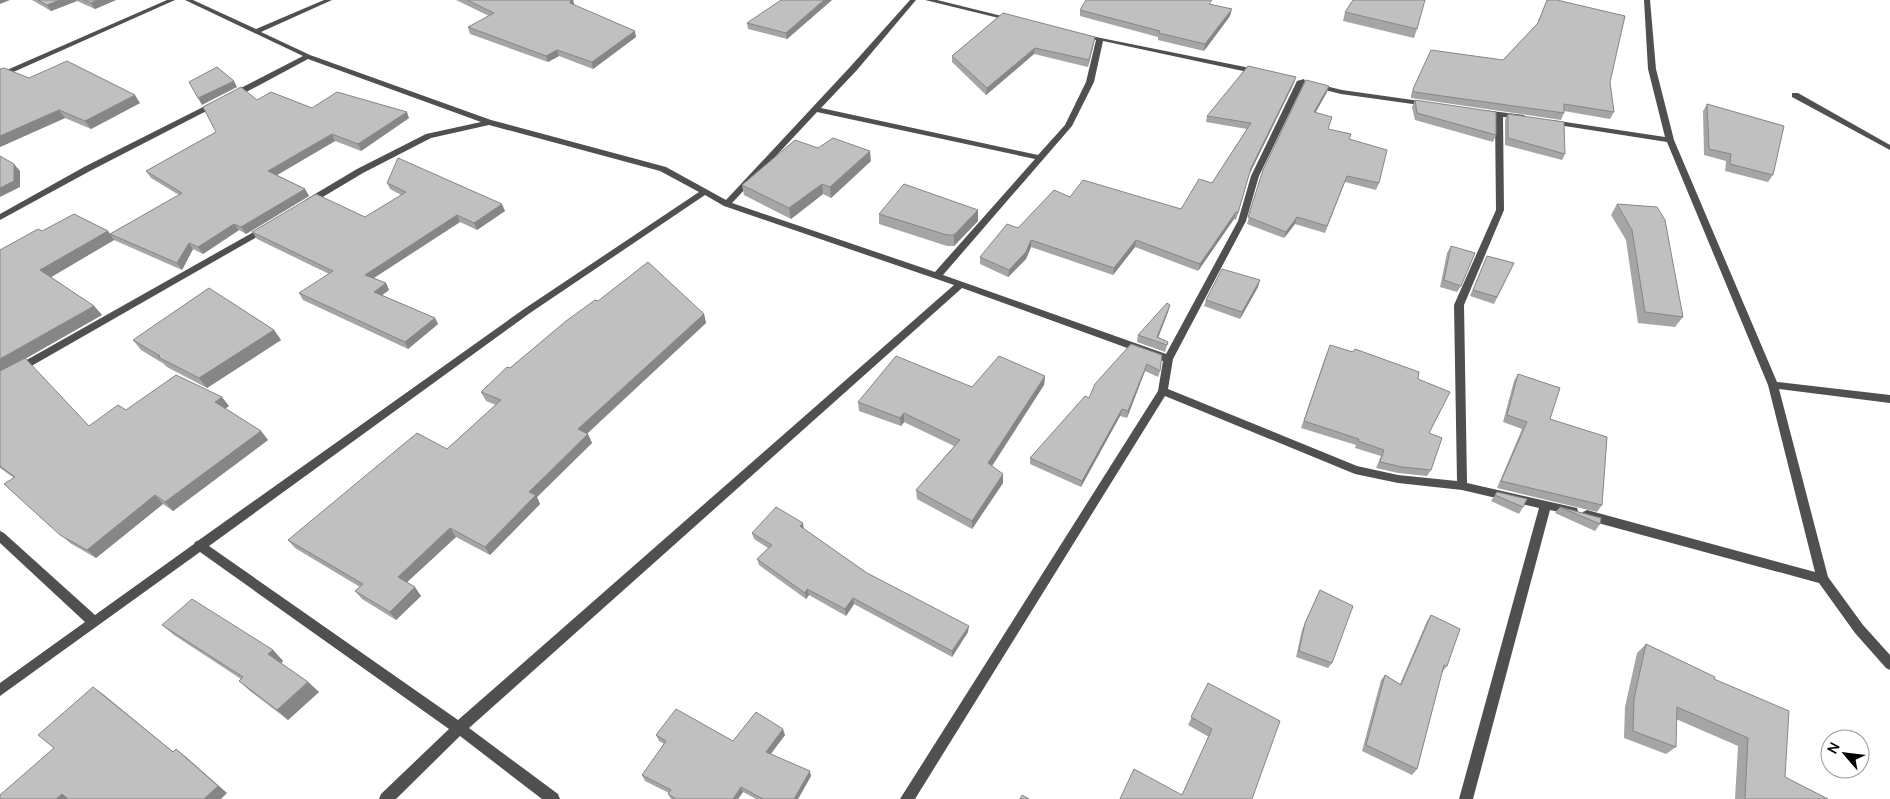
<svg xmlns="http://www.w3.org/2000/svg" width="1890" height="799" viewBox="0 0 1890 799" font-family="Manrope,sans-serif">
	<style>
		.lines { fill: none; stroke-linecap: round; stroke-linejoin: round }
		.minor { fill: #505050; fill-rule: evenodd }
		.wall { fill: #a5a5a5 }
		.shaded-wall { fill: #868686 }
		.building { fill: #c0c0c0; stroke: #868686 }
	</style>
	<rect width="100%" height="100%" fill="#fff"/>
	<g class="lines">
		<path class="minor" d="M167,0H175L0,78V73Z
			M185,0H193L256,29L324,0H332L261,32L310,55L491,120L666,167L726,200L851,66L910,0H916L857,70L821,108L1038,155L1065,125L1086,82L1096,40L1081,36V34L1260,70L1261,72L1257,74L1103,41L1094,82L1072,126L943,275L1166,354L1238,221L1251,176L1297,81L1304,79L1305,81L1259,176L1246,221L1173,359L1168,389L1357,466L1398,475L1457,481L1454,305L1496,210L1495,116L1483,114L1479,112L1483,110L1524,115L1525,117L1521,119L1503,117L1504,210L1464,305L1467,483L1577,508L1578,511L1577,514L1573,515L1550,510L1473,799H1459L1539,508L1462,490L1398,483L1355,474L1165,396L915,799H900L1158,391L1163,361L962,288L469,728L558,794L560,799H542L460,736L396,799H379L381,794L449,729L200,552L0,696V683L85,622L0,543V531L4,533L95,615L194,544L195,542L199,540L524,309L699,192L660,171L489,125L431,138L363,173L311,204H305V200L357,169L426,134L481,122L308,59L237,97H231V93L303,56ZM817,112L1035,159L935,272L732,203ZM705,195L724,206L954,285L458,720L209,546L530,313Z
			M925,0H937L1014,19L1011,21Z
			M1644,0H1650L1656,69L1674,140L1777,382L1890,395V403L1779,389L1828,577L1863,625L1890,655V670L1886,668L1855,633L1819,583L1587,520L1583,518L1581,515L1583,512L1587,510L1815,572L1768,385L1667,142L1552,124L1548,122L1552,120L1665,137L1648,69Z
			M1313,83L1342,90L1427,102L1431,104L1427,106L1341,94L1313,87Z
			M1792,93H1798L1890,145V150L1792,97Z
			M213,102H216L220,104L90,171L0,220V214L84,167Z
			M266,225L270,228L269,230L0,384V375Z"/>
	</g>
	<path class="wall" d="M32,0H116L95,9L77,1L51,11Z
		M456,0H573L574,5L636,37L593,69L559,56L548,62L470,34L468,27L489,16Z
		M832,0L787,39L748,29L747,23Z
		M1547,0L1610,82L1614,112L1610,119L1564,111V113L1561,120L1411,98V95L1413,89L1503,60L1537,24Z
		M1212,4L1230,16L1204,51L1158,40V37L1080,16V10Z
		M1345,12L1417,29L1414,38L1343,21Z
		M1003,13L1094,43L1088,67L1034,54L986,95L952,62V56Z
		M0,69L29,78L140,103L91,129L65,118L0,147Z
		M1294,83L1249,175L1236,220L1234,219L1198,271L1135,247L1113,275L1031,247L1026,259L1008,277L980,264V257L1018,228L1070,197L1181,209L1212,183L1247,129L1206,122L1207,116Z
		M1329,86L1327,92L1315,113L1328,129L1349,139L1379,183L1376,190L1345,182L1325,233L1295,224L1284,238L1247,224L1263,170Z
		M257,100L312,108L409,118L361,151L335,141L277,175L305,189L309,196L246,234L239,230L203,254L193,249L182,270L114,240L51,277L94,306L102,315L25,359L89,426L126,410L229,406L225,408L261,431L268,440L173,511L163,504L96,558L70,543L4,484L14,478L0,468V250L42,231H108L110,234L179,195L151,178L146,171L216,132Z
		M1415,100L1496,135L1493,142L1415,120L1412,107Z
		M1707,104L1773,175L1768,182L1725,171L1726,161L1704,155L1703,111Z
		M1508,114L1565,154L1562,160L1505,145V120Z
		M818,148L871,161L831,198L823,194L791,219L744,195L742,185Z
		M387,183L505,211L477,230L460,222L374,278L386,283L389,290L382,295L435,318L438,324L408,349L303,300L299,293L329,274L257,239L252,232L365,217L401,195L390,189Z
		M1617,204L1683,317L1675,327L1638,323L1626,240L1611,215Z
		M978,210V221L954,246H947L879,224V214Z
		M1451,246L1461,286L1457,292L1440,287L1447,253Z
		M1487,256L1514,263L1494,304L1470,296Z
		M1258,287L1240,319L1204,306L1206,300Z
		M598,301L704,314L706,323L587,434H588L592,443L537,497L540,504L490,555L456,537L407,582L421,596L396,620L362,599L355,591L360,587L295,548L288,540L447,449L496,405L486,401L481,392L510,368Z
		M1170,305L1168,312L1158,337L1168,342L1165,352L1137,342L1138,335Z
		M274,330L281,340L207,388L167,367L164,364L141,350L133,340Z
		M1131,344L1160,371L1158,377L1145,371L1127,418L1120,416L1081,487L1030,464V458L1089,398Z
		M1327,352L1418,379L1429,433L1431,470L1427,476L1398,473L1376,468L1381,456L1355,448L1356,445L1301,428Z
		M1518,374L1550,419L1602,505L1597,512L1497,488L1522,429L1503,422L1514,381Z
		M1045,376L1044,385L992,466L1003,483L972,529L917,499L916,490L954,446L904,422L901,426L859,411L858,402L972,387Z
		M1497,492L1523,507L1519,514L1491,501Z
		M1560,507L1600,524L1595,531L1555,513Z
		M804,529L867,573L968,632L952,657L854,604L846,616L809,595L806,599L759,565L757,559L768,548L754,539L752,533Z
		M1320,590L1332,663L1328,668L1296,657L1302,630Z
		M1431,615L1447,666L1442,672L1417,769L1412,775L1362,751L1381,680L1385,675L1400,684L1427,621Z
		M162,625L273,650L283,661L281,663L308,682L319,692L288,720L250,691L239,681L241,679L174,635Z
		M1646,644L1714,679L1785,777L1828,799H1735L1738,746L1676,719V747L1666,754L1624,738L1625,707L1637,653Z
		M1208,683L1252,799L1182,795L1209,737L1188,725Z
		M656,735L733,741L785,735L771,754L811,776L798,799H756L743,792L738,799H671L668,794L669,793L645,781L642,775L664,744L659,741Z"/>
	<path class="shaded-wall" d="M0,0H10L0,4Z
		M60,0H76L77,1L51,11L47,5Z
		M97,0H116L95,9L91,3Z
		M571,0H573L574,3L572,9L570,3Z
		M824,0H832L787,39L786,33Z
		M1232,9L1230,16L1204,51L1205,44Z
		M635,31L636,37L593,69L592,62Z
		M1095,37L1094,43L1088,67L1089,60Z
		M1035,48L1034,54L986,95L987,88Z
		M557,50L559,56L548,62L546,56Z
		M1296,77L1294,83L1249,175L1236,220L1251,168Z
		M234,81L237,87L202,105L198,98Z
		M1329,86L1327,92L1312,119L1314,112Z
		M135,95L140,103L91,129L85,121Z
		M59,110L65,118L0,147V136Z
		M407,112L409,118L361,151L358,144Z
		M332,134L335,141L272,178L268,171Z
		M870,151L871,161L831,198L830,187Z
		M14,164L20,171V187L0,197V188Z
		M822,184L823,194L791,219L789,208Z
		M305,189L309,196L246,234L241,227Z
		M502,204L505,211L477,230L474,223Z
		M978,210V221L954,246V235Z
		M1236,212L1234,219L1198,271L1200,264Z
		M457,215L460,222L369,281L365,275Z
		M1297,217L1295,224L1284,238L1286,232Z
		M234,224L239,230L203,254L198,247Z
		M108,231L114,240L48,279L40,270Z
		M1031,240V247L1026,259L1008,277L1009,270Z
		M1136,240L1135,247L1113,275L1114,268Z
		M189,243L193,249L182,270L177,263Z
		M1260,280L1258,287L1240,319L1242,312Z
		M386,283L389,290L377,299L374,292Z
		M1170,305L1168,312L1157,341V337Z
		M94,306L102,315L0,373V359Z
		M704,314L706,323L582,438L578,429Z
		M435,318L438,324L408,349L405,342Z
		M274,330L281,340L207,388L199,378Z
		M1147,364L1145,371L1127,418L1128,411Z
		M1045,376L1044,385L988,472V463Z
		M222,397L229,406L222,411L215,402Z
		M1122,409L1120,416L1081,487L1082,481Z
		M904,413V422L901,426L900,418Z
		M261,431L268,440L173,511L165,502Z
		M588,434L592,443L537,497L540,504L490,555L485,547L529,492Z
		M1003,474V483L972,529V521Z
		M155,495L163,504L96,558L87,550Z
		M803,523L804,529L800,526Z
		M450,528L456,537L404,585L398,577Z
		M415,587L421,596L396,620L390,612Z
		M807,589L809,595L806,599L805,593Z
		M853,598L854,604L846,616L845,609Z
		M969,626L968,632L952,657V651Z
		M273,650L283,661L279,665L268,654Z
		M308,682L319,692L288,720L277,710Z
		M93,687L103,694L182,759L173,752Z
		M783,729L785,735L768,757L766,752Z
		M176,749L185,756L227,793L221,799H204Z
		M810,771L811,776L798,799H794Z
		M741,787L743,792L738,799H733Z
		M62,794L71,799H56Z"/>
	<path class="building" d="M38,0H60L47,5Z
		M84,0H97L91,3Z
		M467,0H571L570,3L635,31L592,62L557,50L546,56L468,27L494,13Z
		M781,0H824L786,33L747,23Z
		M1086,0H1212L1209,4L1232,9L1205,44L1159,33L1160,31L1080,10Z
		M1353,0H1425L1417,29L1345,12Z
		M1547,0H1557L1625,16L1610,82L1614,112L1564,104V113L1414,92L1413,89L1431,50L1503,60L1538,23Z
		M1003,13L1095,37L1089,60L1035,48L987,88L952,56Z
		M67,61L135,95L85,121L59,110L0,136V69L4,68L29,78Z
		M1248,66L1296,77L1251,168L1238,213L1236,212L1200,264L1136,240L1114,268L1031,240L1026,252L1009,270L980,257L1007,224L1018,228L1054,190L1070,197L1083,180L1181,209L1199,179L1212,183L1251,123L1207,116Z
		M217,67L234,81L198,98L189,82Z
		M1306,80L1329,86L1314,112L1332,117L1328,129L1351,134L1349,139L1387,150L1379,183L1347,176L1327,226L1297,217L1286,232L1248,217L1263,170Z
		M241,87L257,100L271,92L312,108L337,92L407,112L358,144L332,134L268,171L305,189L241,227L234,224L198,247L189,243L177,263L110,234L182,193L146,171L216,132L203,107Z
		M1415,100L1496,112V135L1417,113Z
		M1707,104L1784,126L1773,175L1730,164L1731,154L1709,149Z
		M1508,114L1564,122L1565,154L1508,138Z
		M833,138L870,151L830,187L822,184L789,208L742,185L795,140L818,148Z
		M0,156L14,164V181L0,188Z
		M398,158L502,204L474,223L457,215L365,275L386,283L374,292L435,318L405,342L299,293L333,271L252,232L316,194L365,217L406,192L387,183Z
		M904,184L978,210L954,235H947L879,214Z
		M1617,204L1657,207L1665,220L1683,317L1645,312L1632,230Z
		M74,214L108,231L40,270L94,306L0,359V250L38,229L42,231Z
		M1451,246L1475,253L1461,286L1444,280Z
		M1487,256L1514,263L1497,297L1473,290Z
		M648,262L704,314L578,429L588,434L529,492L536,495L485,547L450,528L398,577L415,587L390,612L355,591L363,584L288,540L417,433L447,449L501,400L481,392L507,367L510,368L566,321L595,300L598,301Z
		M1222,269L1260,280L1242,312L1206,300Z
		M209,288L274,330L199,378L158,357L160,356L133,340Z
		M1167,303L1170,305L1157,337L1168,342L1167,345L1138,335Z
		M1131,344L1162,355L1160,371L1147,364L1128,411L1122,409L1082,481L1030,458L1085,396L1089,398L1095,384Z
		M1330,345L1353,352L1355,349L1419,372L1418,379L1450,392L1429,433L1442,438L1431,470L1402,467L1380,462L1384,450L1358,441L1359,439L1304,421Z
		M896,356L972,387L999,356L1045,376L988,463L1003,474L972,521L916,490L960,440L904,413L900,418L858,402Z
		M25,358L89,426L118,405L126,410L176,375L222,397L215,402L261,431L165,502L155,495L87,550L60,535L4,484L15,477L0,466V371Z
		M1518,374L1560,388L1550,419L1607,437L1602,505L1501,481L1527,422L1507,415Z
		M1497,492L1527,499L1523,507L1495,495Z
		M776,507L803,523L800,526L867,573L969,626L952,651L853,598L845,609L807,589L805,593L757,559L772,545L752,533Z
		M1560,507L1601,518L1600,524Z
		M1320,590L1353,606L1332,663L1299,651L1305,623Z
		M192,599L273,650L268,654L308,682L277,710L239,681L243,677L162,625Z
		M1431,615L1460,629L1447,666L1444,665L1417,769L1366,745L1385,675L1401,685Z
		M1646,644L1715,677L1714,679L1789,711L1785,777L1828,799H1745L1748,738L1677,707L1676,747L1633,731L1634,699Z
		M1208,683L1280,721L1252,799H1120L1134,769L1182,795L1212,729L1191,717Z
		M93,687L173,752L176,749L218,786L204,799H68L62,794L56,799H0V795L54,748L38,735Z
		M676,709L733,741L756,712L783,729L766,752L810,771L794,799H763L741,787L733,799H676L668,794L671,790L642,775L666,741L656,735Z
		M1022,795L1029,799H1020Z"/>
	<g transform="translate(1845 754) rotate(298)"><circle r="24" fill="#ffffff" stroke="#999999"/>
	<path d="M0-4L9 19L0 12L-9 19Z" fill="#000000"/>
	<text y="-8" font-size="14" font-weight="bold" text-anchor="middle" fill="#000000">N</text>
	</g>
</svg>
